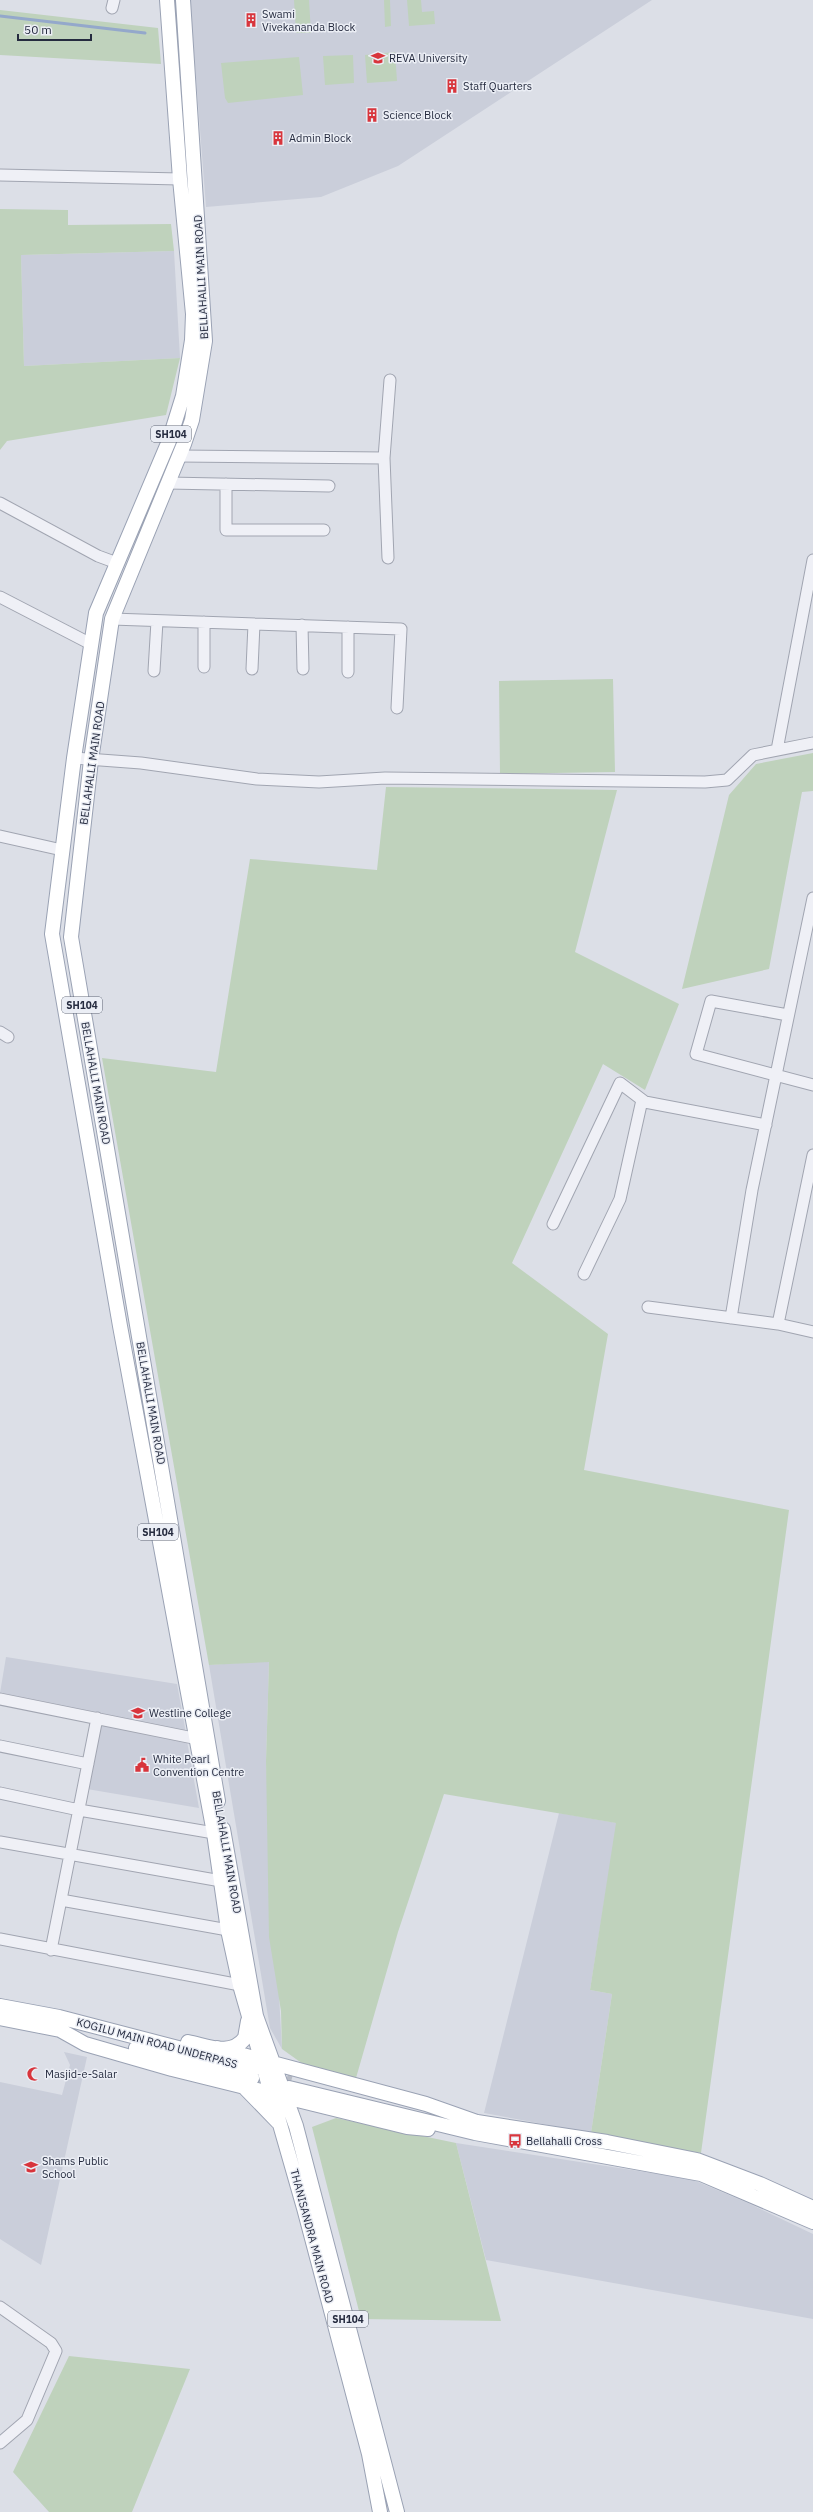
<svg xmlns="http://www.w3.org/2000/svg" width="813" height="2512" viewBox="0 0 813 2512" font-family="'IBM Plex Sans',sans-serif">
	<style>
		.built { fill: #caceda }
		.green { fill: #bfd2bc }
		.lines { fill: none; stroke-linecap: round; stroke-linejoin: round }
		.stream { stroke: #94a8cb; stroke-width: 3 }
		.major-tunnel { stroke: #b7bbc5; stroke-width: 14; stroke-dasharray: 14 7; stroke-linecap: butt }
		.minor-casing { stroke: #a1a5b1; stroke-width: 13 }
		.major-casing { stroke: #9aa2b4; stroke-width: 16 }
		.minor { stroke: #eff0f6; stroke-width: 11 }
		.major { stroke: #fff; stroke-width: 14 }
		.labels { text-anchor: middle; stroke-width: 3; stroke-linejoin: round; paint-order: stroke }
		.shield { fill: #ebeef5; stroke: #606676; stroke-width: 1 }
		.shield-label { font-size: 10px; font-weight: bold; fill: #252b3f }
		.poi-label { font-size: 11px; fill: #252b3f; stroke: #ebeef5; text-anchor: start }
		.street-label { font-size: 11px; fill: #252b3f; stroke: #ebeef5 }
	</style>
	<rect width="100%" height="100%" fill="#dcdfe7"/>
	<path class="built" d="M190,0H652L398,166L321,197L206,207Z
		M174,251L180,358L24,366L21,255Z
		M6,1657L177,1684L186,1733L0,1693Z
		M269,1661L266,1761L282,2049L270,2028L209,1665Z
		M100,1723L187,1741L199,1808L87,1789Z
		M559,1813L617,1823L590,1990L612,1994L591,2133L484,2113Z
		M64,2052L87,2057L41,2265L0,2239V2082L62,2095L70,2065Z
		M456,2143L691,2179L748,2203L813,2234V2319L486,2260Z"/>
	<path class="green" d="M294,0H309L311,33H296Z
		M384,0H390L391,26L385,27Z
		M407,0H421L422,12L434,11L435,24L409,26Z
		M0,10L158,28L161,64L0,55Z
		M395,52L397,81L367,83L365,55Z
		M353,55L354,83L325,85L323,56Z
		M299,57L303,95L228,103L225,98L221,63Z
		M0,209L68,210V225L171,224L174,251L21,255L24,366L180,358L166,415L7,441L0,450Z
		M613,679L615,772L500,774L499,681Z
		M813,753V791L802,792L769,969L682,989L729,795L756,764Z
		M386,787L617,790L575,952L679,1004L645,1090L603,1064L512,1263L608,1334L584,1470L789,1510L701,2153L591,2133L612,1994L590,1990L616,1823L444,1794L398,1932L356,2078L303,2064L282,2049L281,2011L269,1937L266,1761L269,1662L209,1665L102,1058L216,1072L250,859L377,870Z
		M336,2118L456,2143L501,2321L361,2319L312,2127Z
		M69,2356L190,2369L132,2512H49L13,2472Z"/>
	<g class="lines">
		<path class="stream" d="M0,16L145,33"/>
		<path class="major-tunnel" d="M267,2071L292,2078"/>
		<defs>
			<path id="minor" d="M112,8L114,0
				M0,175L180,179
				M179,456L384,458L390,380
				M384,458L388,558
				M168,483L329,486
				M226,484V530H324
				M0,503L98,556L117,563
				M0,597L91,644
				M112,619L401,629L397,708
				M204,622V667
				M302,625L303,669
				M252,669L254,624
				M154,671L157,621
				M348,672V627
				M777,750L813,560
				M74,758L141,763L257,779L319,782L385,778L705,782L727,780L753,755L813,743
				M0,836L62,850
				M788,1015L711,1001L696,1054L813,1085
				M0,1032L8,1037
				M553,1224L620,1083L645,1102L766,1125
				M584,1274L620,1199L642,1100
				M648,1307L778,1324L813,1155
				M731,1318L752,1190L813,898
				M778,1324L813,1332
				M0,1699L203,1740
				M0,1746L88,1764
				M0,1793L79,1810L214,1833
				M0,1842L221,1881
				M61,1900L228,1930
				M0,1939L240,1985
				M51,1950L97,1718
				M0,2307L51,2343L56,2351L27,2420L0,2443"/>
			<path id="major" d="M167,0L180,179L193,314L192,340L183,396L169,441L96,613L74,758L52,934L120,1326L214,1833L228,1930L240,1985L304,2208L369,2454L380,2512
				M183,0L205,341L192,420L184,444L112,619L91,760L71,937L218,1801
				M223,1829L256,2016L296,2126L397,2512
				M0,2006L59,2017L255,2068
				M0,2018L60,2030L85,2044L172,2069L407,2127L428,2129
				M188,2042C208,2046 231,2057 245,2038L248,2021
				M136,2048L252,2078
				M217,2048L426,2104L477,2122L607,2142L697,2160L760,2184L813,2208
				M245,2088L278,2122
				M289,2088L475,2133L701,2174L813,2222"/>
		</defs>
		<use href="#minor" class="minor-casing"/>
		<use href="#major" class="major-casing"/>
		<use href="#minor" class="minor"/>
		<use href="#major" class="major"/>
	</g>
	<defs>
		<symbol id="building-bare" viewBox="-9 -9 18 18"><path d="M-4-6H4V6H1V3H-1V6H-4ZM-2.5-4.3h1.7v1.8h-1.7ZM.8-4.3h1.7v1.8H.8ZM-2.5-1h1.7V.8h-1.7ZM.8-1h1.7V.8H.8Z" fill="#d8353c" stroke="#ebeef5" stroke-width="2.5" paint-order="stroke"/></symbol>
		<symbol id="university-bare" viewBox="-9 -9 18 18"><path d="M0-5L7-2L0 1L-7-2ZM-4 1L0 2.5L4 1V4Q0 6-4 4Z" fill="#d8353c" stroke="#ebeef5" stroke-width="2.5" paint-order="stroke"/></symbol>
		<symbol id="civic-bare" viewBox="-9 -9 18 18"><path d="M-.6-6.5H3V-4.5H.6V-3L4-1V1h2V6H-6V1h2V-1L-.6-3ZM-1.2 2.5V6h2.4V2.5Z" fill="#d8353c" stroke="#ebeef5" stroke-width="2.5" paint-order="stroke"/></symbol>
		<symbol id="mosque-bare" viewBox="-9 -9 18 18"><path d="M3.5-4.9A6 6 0 1 0 3.5 4.9A5 5 0 1 1 3.5-4.9Z" fill="#d8353c" stroke="#ebeef5" stroke-width="2.5" paint-order="stroke"/></symbol>
		<symbol id="bus-bare" viewBox="-9 -9 18 18"><path d="M-5-6H5V4H4V6H2V4H-2V6H-4V4H-5ZM-3.5-4V0h7V-4ZM-3.5 1.2v1.5H-2V1.2ZM2 1.2v1.5H3.5V1.2Z" fill="#d8353c" stroke="#ebeef5" stroke-width="2.5" paint-order="stroke"/></symbol>
		<symbol id="school-bare" viewBox="-9 -9 18 18"><path d="M0-5L7-2L0 1L-7-2ZM-4 1L0 2.5L4 1V4Q0 6-4 4Z" fill="#d8353c" stroke="#ebeef5" stroke-width="2.5" paint-order="stroke"/></symbol>
	</defs>
	<g fill-rule="evenodd">
		<use href="#building-bare" x="241" y="10" width="20" height="20"/>
		<use href="#university-bare" x="368" y="48" width="20" height="20"/>
		<use href="#building-bare" x="442" y="76" width="20" height="20"/>
		<use href="#building-bare" x="362" y="105" width="20" height="20"/>
		<use href="#building-bare" x="268" y="128" width="20" height="20"/>
		<use href="#university-bare" x="128" y="1703" width="20" height="20"/>
		<use href="#civic-bare" x="132" y="1755" width="20" height="20"/>
		<use href="#mosque-bare" x="24" y="2064" width="20" height="20"/>
		<use href="#bus-bare" x="505" y="2131" width="20" height="20"/>
		<use href="#school-bare" x="21" y="2157" width="20" height="20"/>
	</g>
	<g class="labels">
		<g class="shield">
			<rect x="151" y="426" width="40" height="16" rx="3"/>
			<rect x="62" y="997" width="40" height="16" rx="3"/>
			<rect x="138" y="1524" width="40" height="16" rx="3"/>
			<rect x="328" y="2311" width="40" height="16" rx="3"/>
		</g>
		<g class="shield-label">
			<text x="171" y="438">SH104</text>
			<text x="82" y="1009">SH104</text>
			<text x="158" y="1536">SH104</text>
			<text x="348" y="2323">SH104</text>
		</g>
		<g class="poi-label">
			<text x="262" y="18">Swami<tspan x="262" dy="13">Vivekananda Block</tspan></text>
			<text x="389" y="62">REVA University</text>
			<text x="463" y="90">Staff Quarters</text>
			<text x="383" y="119">Science Block</text>
			<text x="289" y="142">Admin Block</text>
			<text x="149" y="1717">Westline College</text>
			<text x="153" y="1763">White Pearl<tspan x="153" dy="13">Convention Centre</tspan></text>
			<text x="45" y="2078">Masjid-e-Salar</text>
			<text x="526" y="2145">Bellahalli Cross</text>
			<text x="42" y="2165">Shams Public<tspan x="42" dy="13">School</tspan></text>
		</g>
		<g class="street-label">
			<text transform="translate(201 277) rotate(-93)" y="4">BELLAHALLI MAIN ROAD</text>
			<text transform="translate(92 763) rotate(-82)" y="4">BELLAHALLI MAIN ROAD</text>
			<text transform="translate(96 1083) rotate(80)" y="4">BELLAHALLI MAIN ROAD</text>
			<text transform="translate(151 1403) rotate(80)" y="4">BELLAHALLI MAIN ROAD</text>
			<text transform="translate(227 1852) rotate(80)" y="4">BELLAHALLI MAIN ROAD</text>
			<text transform="translate(157 2043) rotate(15)" y="4">KOGILU MAIN ROAD UNDERPASS</text>
			<text transform="translate(312 2236) rotate(75)" y="4">THANISANDRA MAIN ROAD</text>
		</g>
	</g>
	<path d="M18 34v6h73v-6" fill="none" stroke="#252b3f" stroke-width="2"/>
	<text x="24" y="34" font-size="12" fill="#252b3f" stroke="#ebeef5" stroke-width="3" paint-order="stroke">50 m</text>
</svg>
